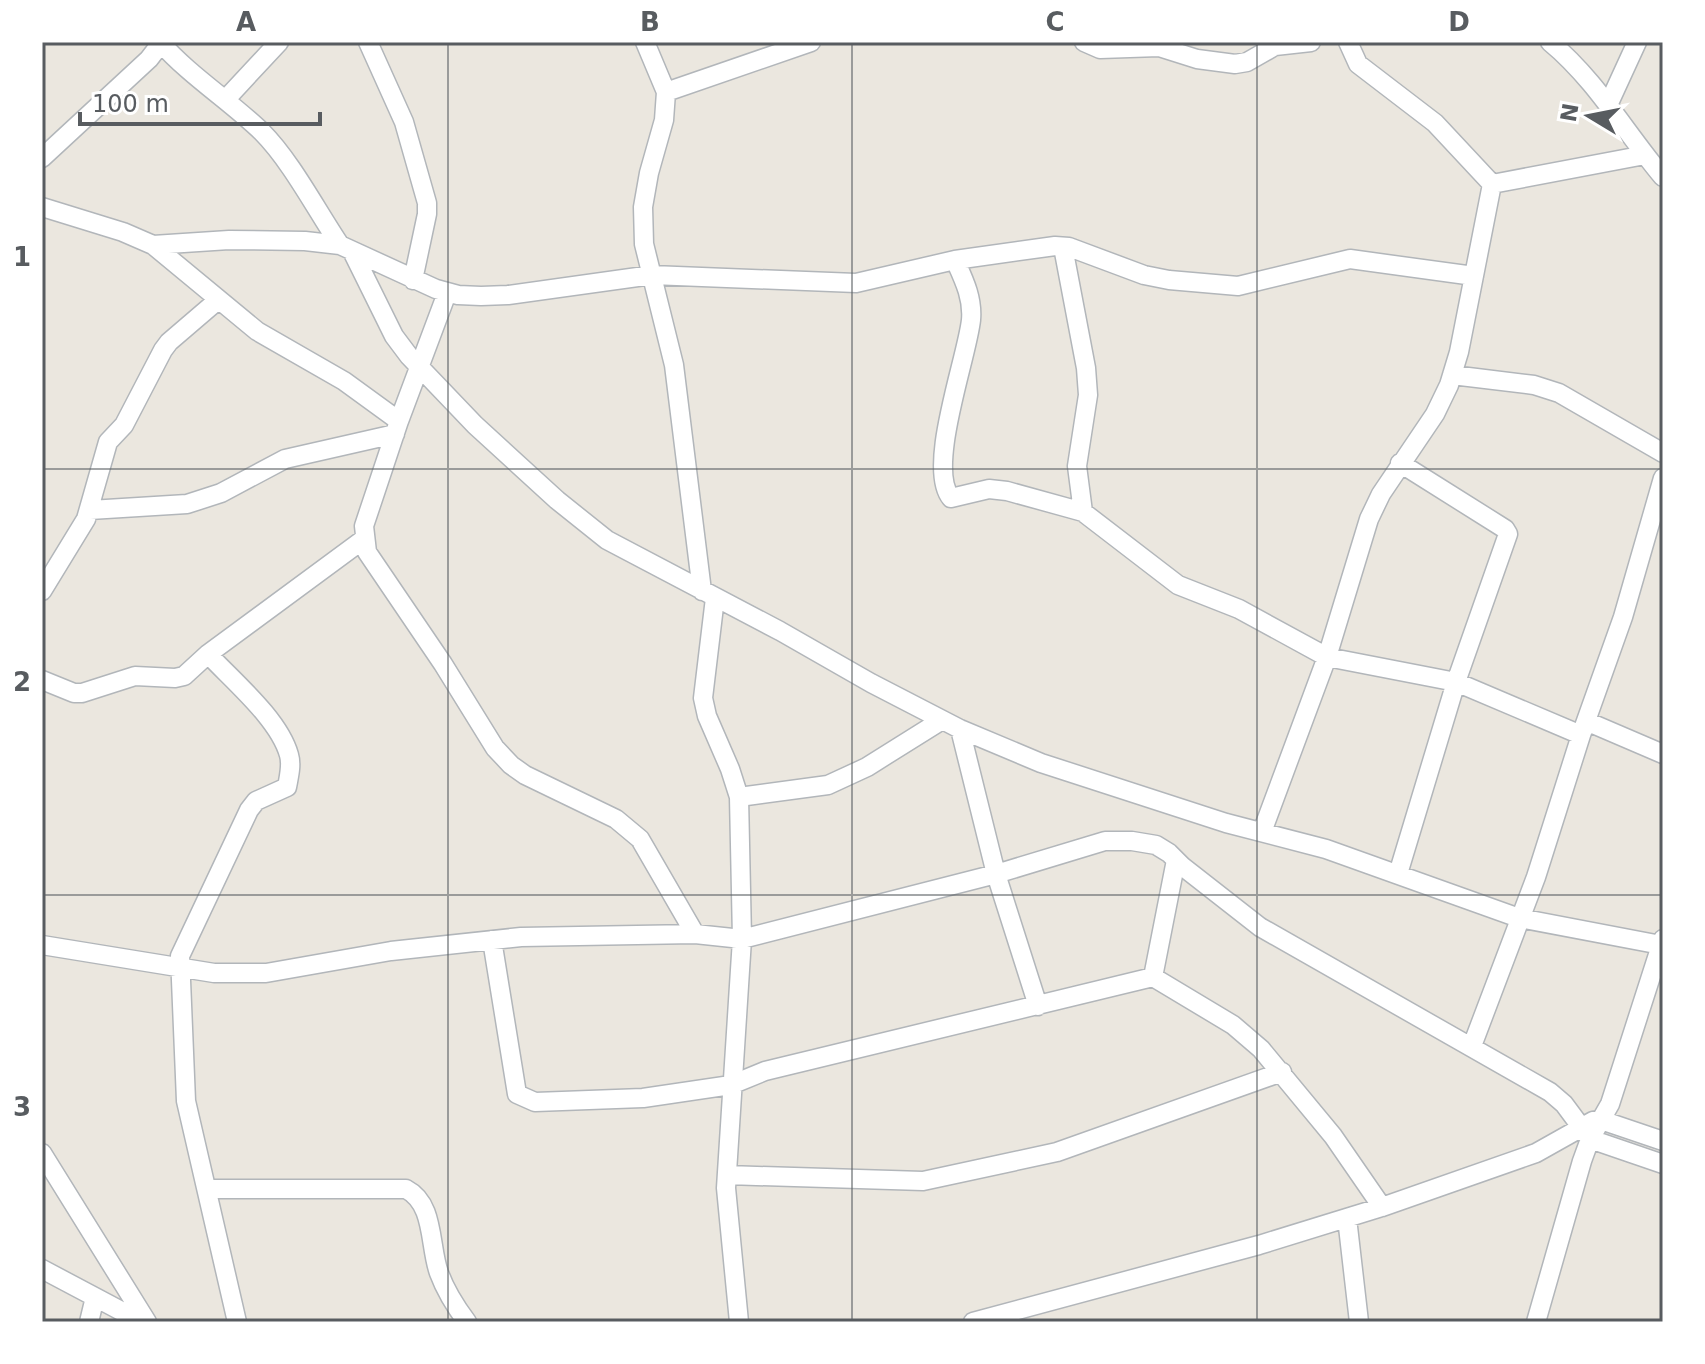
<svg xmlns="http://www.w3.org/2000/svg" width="1705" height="1364" viewBox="0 0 1705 1364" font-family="'DejaVu Sans',sans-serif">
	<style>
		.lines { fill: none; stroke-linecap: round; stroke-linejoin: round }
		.minor-casing { stroke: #b2b6ba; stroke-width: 21 }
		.minor { stroke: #fff; stroke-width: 18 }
		.grid { fill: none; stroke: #585c60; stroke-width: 2; stroke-opacity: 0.55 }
		.neatline { fill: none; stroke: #585c60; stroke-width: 3 }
		.grid-label { font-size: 26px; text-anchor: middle; font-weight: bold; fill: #585c60 }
	</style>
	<rect width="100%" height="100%" fill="#ebe7df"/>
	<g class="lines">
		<defs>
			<path id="minor" d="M160,42C190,76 230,101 262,132C291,161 317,211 340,245
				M368,42L404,122L427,203V214L413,280
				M645,42L666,92L664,120L649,173L643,207L644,244L674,365L702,591
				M1084,42L1100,49L1159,47L1197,59L1235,64L1247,62L1275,46L1311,42
				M1550,42C1596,80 1625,132 1663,177
				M666,92L811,42
				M226,99L279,42
				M1609,103L1637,42
				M42,158L149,59L162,42
				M1492,184L1645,155
				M42,207L123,232L153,245L257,331L344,381L399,421
				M153,245L229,240L305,241L340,245L436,289L458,295L481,296L508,295L652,275L856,283L955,260L1055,246L1069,247L1144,275L1169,280L1238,286L1350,259L1474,276
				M1063,247L1086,368L1088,395L1077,466L1083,512
				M352,251L394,336L409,356L475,425L557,500L607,540L780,631L871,683L960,729L1041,763L1226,823L1326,849L1519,918L1661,945
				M955,260C964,280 973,298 971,320C967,358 926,468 951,498L989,489L1007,491L1083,512L1178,585L1239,609L1327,657L1456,682L1581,735
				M447,293L399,421L364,526L367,552L443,664L495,748L511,765L525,775L616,819L640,839L695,934
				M1452,375L1534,385L1559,393L1663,453
				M90,510L187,504L221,493L285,459L395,434
				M42,591L86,519L108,442L124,425L163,350L169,342L218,300
				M715,598L703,698L707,716L730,769L739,797L742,939L726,1188L739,1322
				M208,654C233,681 279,719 289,755C292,765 289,776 287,787L256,801L249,810L180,956L186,1101L237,1322
				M42,680L74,693H82L135,676L175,678L184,676L208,654L364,539
				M1586,721L1663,754
				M960,729L996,874L1038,1006
				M739,797L828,785L867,767L942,720
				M1262,832L1327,657L1369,519L1381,494L1435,414L1449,385L1459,352L1492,184L1435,123L1358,64L1348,42
				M1398,874L1456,682L1508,534L1505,529L1400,463
				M492,940L517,1094L535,1102L643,1098L731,1085L765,1071L1153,977L1233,1025L1261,1049L1333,1136L1382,1207
				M42,945L214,973H266L391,951L521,937L695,934L742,939L996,874L1105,841H1132L1156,845L1169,853L1182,866L1260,927L1550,1092L1564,1104L1590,1139L1663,1164
				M1153,977L1176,860
				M1472,1046L1536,877L1581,735L1623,617L1663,478
				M42,1153L147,1322
				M727,1175L923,1181L1057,1152L1282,1072
				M208,1189H406C435,1204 429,1245 439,1273C446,1292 455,1306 467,1322
				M1347,1218L1359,1322
				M42,1269L142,1322
				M89,1322L95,1297
				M973,1322L1259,1245L1382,1207L1536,1153L1593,1121L1601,1120L1663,1141
				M1536,1322L1582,1161L1590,1139L1610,1104L1663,939"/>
		</defs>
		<use href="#minor" class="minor-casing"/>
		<use href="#minor" class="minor"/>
	</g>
	<path class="grid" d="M448,42V1322M852,42V1322M1257,42V1322M42,469H1663M42,895H1663"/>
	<rect width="1705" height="1364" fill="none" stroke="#ffffff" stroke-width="88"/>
	<g transform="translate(1589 116) rotate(280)" stroke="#ffffff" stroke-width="6" paint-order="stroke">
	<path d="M0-6L14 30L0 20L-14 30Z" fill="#585c60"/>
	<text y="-12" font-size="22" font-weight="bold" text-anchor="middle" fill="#585c60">N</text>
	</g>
	<path d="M80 112v12h240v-12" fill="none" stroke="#585c60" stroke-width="4"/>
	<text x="92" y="112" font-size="24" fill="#585c60" stroke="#ffffff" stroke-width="6" paint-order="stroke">100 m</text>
	<rect x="44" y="44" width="1617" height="1276" class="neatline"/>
	<g class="grid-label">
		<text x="246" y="31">A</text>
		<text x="650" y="31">B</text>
		<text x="1055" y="31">C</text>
		<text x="1459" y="31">D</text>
		<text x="22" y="266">1</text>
		<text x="22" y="691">2</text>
		<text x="22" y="1116">3</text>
	</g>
</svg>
